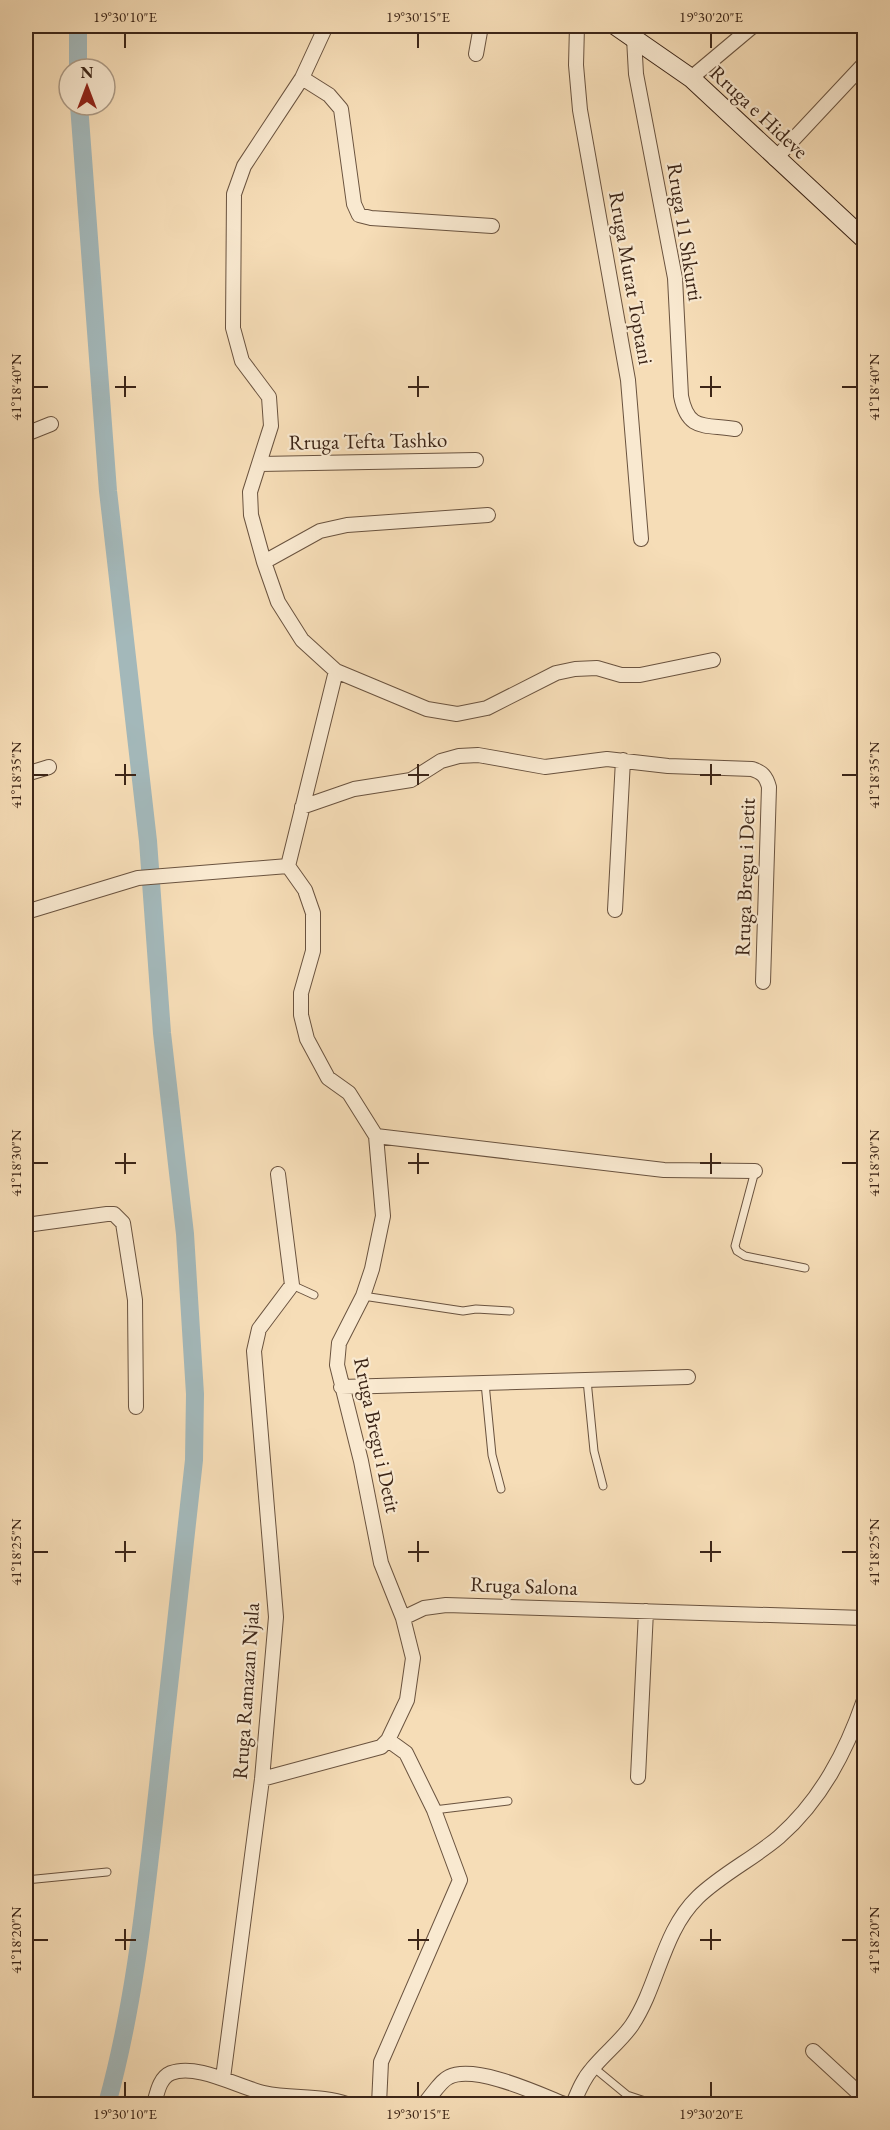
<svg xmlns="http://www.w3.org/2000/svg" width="890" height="2130" viewBox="0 0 890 2130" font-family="'EB Garamond',serif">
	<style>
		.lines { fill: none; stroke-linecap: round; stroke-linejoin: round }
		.canal { stroke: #a3b8ba; stroke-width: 18 }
		.service-casing { stroke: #6a533f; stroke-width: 9 }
		.minor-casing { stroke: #6a533f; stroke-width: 16 }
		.secondary-casing { stroke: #3c2517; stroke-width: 20 }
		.service { stroke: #f9e9d0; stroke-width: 7 }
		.minor { stroke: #f9e9d0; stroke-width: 14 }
		.secondary { stroke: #f9e9d0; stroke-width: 18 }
		.ticks { fill: none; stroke: #3c2517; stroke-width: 2 }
		.labels { text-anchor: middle; stroke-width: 4.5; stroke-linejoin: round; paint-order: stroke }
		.street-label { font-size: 21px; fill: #3c2517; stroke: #f9e9d0 }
		.neatline { fill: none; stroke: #3c2517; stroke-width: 2 }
		.ticks-label { font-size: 15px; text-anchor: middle; fill: #3c2517 }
	</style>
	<rect width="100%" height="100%" fill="#f6ddb7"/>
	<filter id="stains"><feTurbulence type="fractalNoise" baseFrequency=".00333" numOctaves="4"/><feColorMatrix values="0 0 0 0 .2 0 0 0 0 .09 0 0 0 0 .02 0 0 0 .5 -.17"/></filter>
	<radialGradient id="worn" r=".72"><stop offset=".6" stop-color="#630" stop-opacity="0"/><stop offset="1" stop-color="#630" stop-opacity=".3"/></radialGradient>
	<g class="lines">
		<path class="canal" d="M78,69V26
			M79,105L108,491L148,841L162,1033L185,1234L195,1394L194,1460C182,1571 169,1683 157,1795C145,1900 135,2003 107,2104"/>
		<defs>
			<path id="service" d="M755,1171L735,1246L737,1251L745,1256L805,1268
				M292,1285L314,1295
				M363,1296L463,1311L476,1309L510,1311
				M587,1380L594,1451L603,1486
				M485,1383L492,1455L501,1489
				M434,1810L508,1801
				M26,1880L107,1872
				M593,2067L627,2095L654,2104"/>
			<path id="minor" d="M326,26L302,78L244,166L234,194L233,328L242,361L269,397L271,426L250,492L251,515L264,562L278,602L302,640L336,671L427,709L457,714L487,708L556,673L575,669L597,668L621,675H640L713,660
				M577,26L576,65L580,110L628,380L641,539
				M634,38L636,74L675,278L681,396C688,432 705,424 735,429
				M476,54L481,26
				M302,78L329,95L341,109L354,204L359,215L371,218L492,226
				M691,78L753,26
				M775,159L864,64
				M26,434L51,424
				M260,464L476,460
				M264,562L320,531L347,525L488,515
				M26,774L49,767
				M302,807L354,789L411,780L441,761L459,756L478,755L545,767L607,759L668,766L752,769C762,772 766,776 769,787L763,982
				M288,866L336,671
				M615,910L623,760
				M26,912L138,878L288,866
				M376,1136L664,1170L755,1171
				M26,1225L107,1214H114L123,1223L135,1300L136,1407
				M341,1387L688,1377
				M403,1618L424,1608L446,1605L864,1618
				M638,1777L646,1611
				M262,1779L381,1747L388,1740L407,1700L413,1658L403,1618L381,1563L361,1461L337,1365L339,1343L363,1296L372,1269L383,1216L376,1136L349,1093L328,1078L307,1039L301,1015V993L313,951V913L305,890L288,866
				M813,2051L864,2098
				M223,2078L262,1779L276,1617L254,1351L259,1329L292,1285L278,1174
				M154,2104C157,2094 159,2078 171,2073C197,2063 238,2087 264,2093C291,2099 321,2095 347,2104
				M379,2104L381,2062L460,1880L434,1810L406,1753L388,1740
				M424,2104C431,2097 440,2081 449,2077C475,2064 539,2094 564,2104
				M573,2104C578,2092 583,2079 592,2069C605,2053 621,2041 632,2025C659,1984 662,1932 698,1897C722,1874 753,1859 779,1837C821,1800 846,1752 864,1700"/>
			<path id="secondary" d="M616,26L691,78L864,239"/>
		</defs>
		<use href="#service" class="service-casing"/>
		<use href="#minor" class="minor-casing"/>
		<use href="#secondary" class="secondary-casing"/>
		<use href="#service" class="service"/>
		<use href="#minor" class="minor"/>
		<use href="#secondary" class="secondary"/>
	</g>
	<path class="ticks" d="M125,33V48M418,33V48M711,33V48M125,376V397M418,376V397M711,376V397M33,387H48M115,387H136M408,387H429M700,387H721M842,387H857M125,764V785M418,764V785M711,764V785M33,775H48M115,775H136M408,775H429M700,775H721M842,775H857M125,1153V1174M418,1153V1174M711,1153V1174M33,1163H48M115,1163H136M408,1163H429M700,1163H721M842,1163H857M125,1541V1562M418,1541V1562M711,1541V1562M33,1552H48M115,1552H136M408,1552H429M700,1552H721M842,1552H857M125,1929V1950M418,1929V1950M711,1929V1950M33,1940H48M115,1940H136M408,1940H429M700,1940H721M842,1940H857M125,2082V2097M418,2082V2097M711,2082V2097"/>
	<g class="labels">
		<g class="street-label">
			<text transform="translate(759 112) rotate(43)" y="7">Rruga e Hideve</text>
			<text transform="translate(685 232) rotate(81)" y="7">Rruga 11 Shkurti</text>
			<text transform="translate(631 278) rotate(80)" y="7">Rruga Murat Toptani</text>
			<text transform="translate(368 441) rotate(-1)" y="7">Rruga Tefta Tashko</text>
			<text transform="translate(745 877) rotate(-88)" y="7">Rruga Bregu i Detit</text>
			<text transform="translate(377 1435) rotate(78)" y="7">Rruga Bregu i Detit</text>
			<text transform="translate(524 1586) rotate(2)" y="7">Rruga Salona</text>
			<text transform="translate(246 1691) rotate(-86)" y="7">Rruga Ramazan Njala</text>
		</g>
	</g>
	<rect width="890" height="2130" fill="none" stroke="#f6ddb7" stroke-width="66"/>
	<g transform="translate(87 87)"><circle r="28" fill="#f9e9d0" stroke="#ad9b86" stroke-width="1.5"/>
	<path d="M0-4.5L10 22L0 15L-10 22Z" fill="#8f2418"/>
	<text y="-9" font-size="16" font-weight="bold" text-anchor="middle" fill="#3c2517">N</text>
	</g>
	<rect x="33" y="33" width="824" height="2064" class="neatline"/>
	<g class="ticks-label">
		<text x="125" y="22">19°30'10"E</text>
		<text x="418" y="22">19°30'15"E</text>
		<text x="711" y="22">19°30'20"E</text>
		<text transform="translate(16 387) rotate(-90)" y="5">41°18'40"N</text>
		<text transform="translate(874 387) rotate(-90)" y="5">41°18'40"N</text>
		<text transform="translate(16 775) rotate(-90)" y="5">41°18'35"N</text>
		<text transform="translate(874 775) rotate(-90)" y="5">41°18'35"N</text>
		<text transform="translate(16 1163) rotate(-90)" y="5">41°18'30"N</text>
		<text transform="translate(874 1163) rotate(-90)" y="5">41°18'30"N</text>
		<text transform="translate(16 1552) rotate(-90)" y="5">41°18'25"N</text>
		<text transform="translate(874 1552) rotate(-90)" y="5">41°18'25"N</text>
		<text transform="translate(16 1940) rotate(-90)" y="5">41°18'20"N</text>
		<text transform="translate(874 1940) rotate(-90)" y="5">41°18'20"N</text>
		<text x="125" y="2119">19°30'10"E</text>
		<text x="418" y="2119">19°30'15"E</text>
		<text x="711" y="2119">19°30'20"E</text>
	</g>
	<rect width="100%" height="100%" filter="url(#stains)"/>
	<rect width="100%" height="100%" fill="url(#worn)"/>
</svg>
